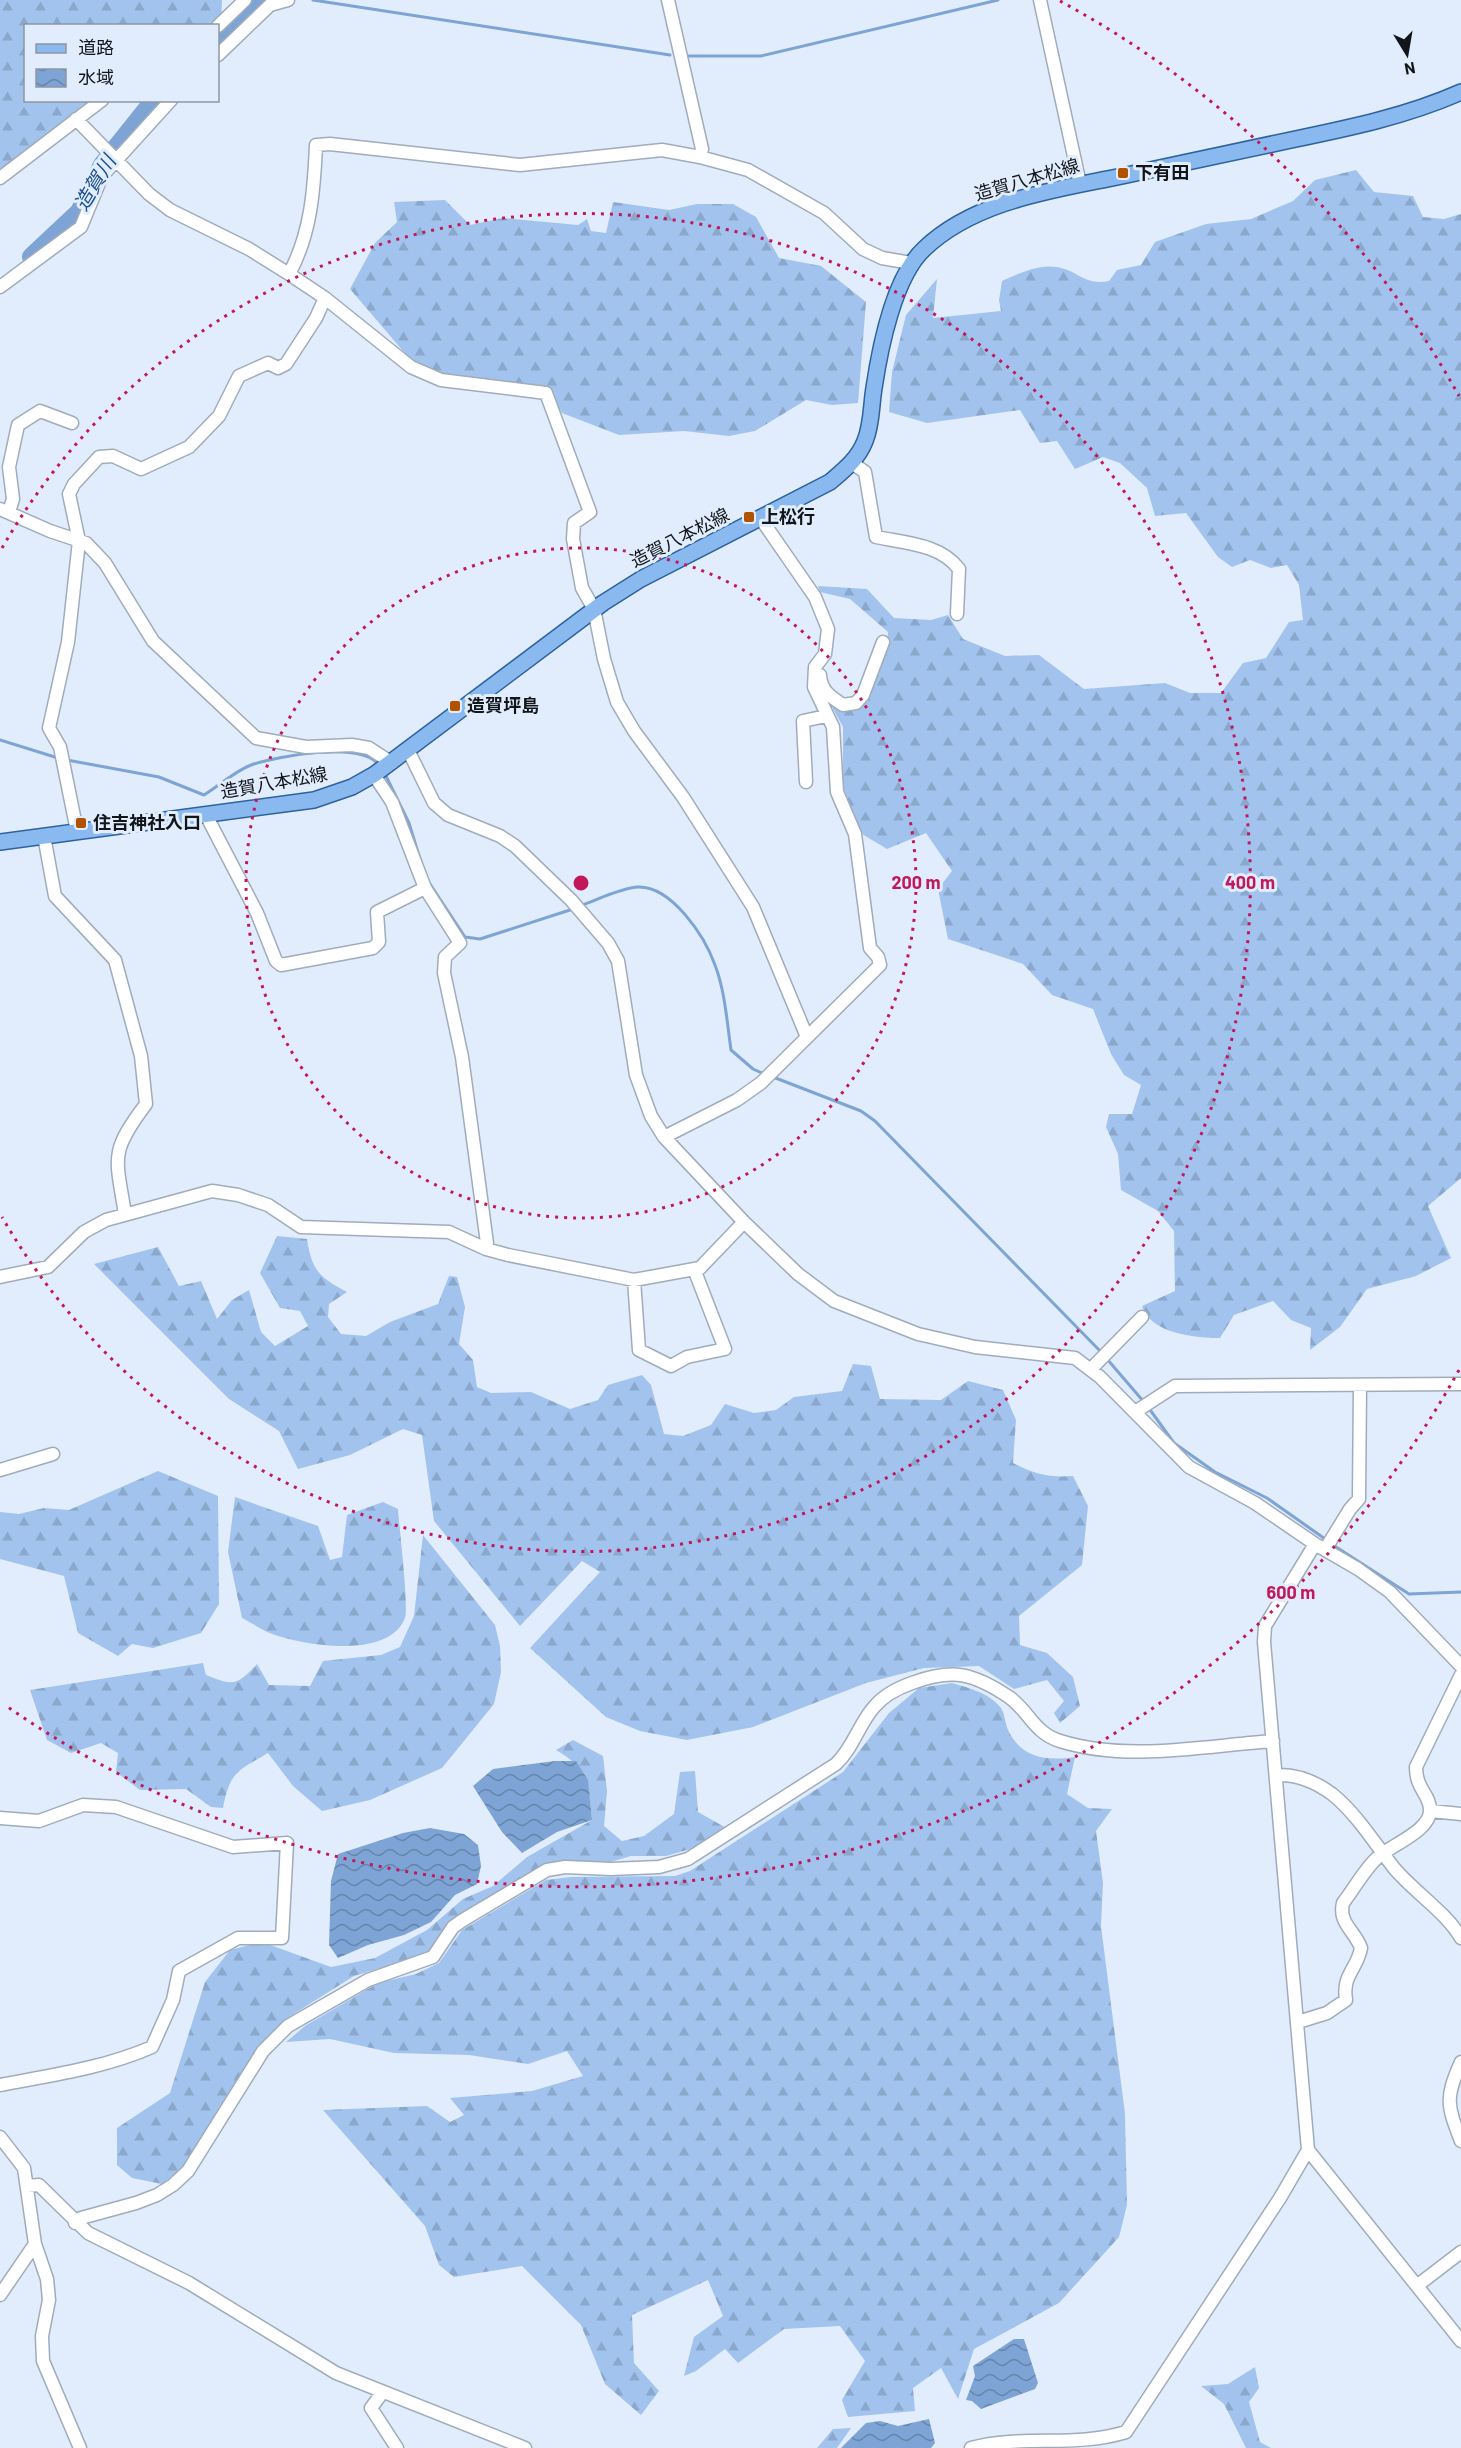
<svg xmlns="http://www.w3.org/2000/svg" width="1461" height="2448" viewBox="0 0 1461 2448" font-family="Barlow,'Noto Sans JP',sans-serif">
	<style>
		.forest { fill: url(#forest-firs) }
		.water { fill: url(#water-waves) }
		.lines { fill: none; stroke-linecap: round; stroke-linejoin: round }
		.stream { stroke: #7da4d4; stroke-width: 3 }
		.river { stroke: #7da4d4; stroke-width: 20 }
		.minor-casing { stroke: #a0acba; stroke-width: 15 }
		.major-casing { stroke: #2d629f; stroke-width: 18 }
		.minor { stroke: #fff; stroke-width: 12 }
		.major { stroke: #8ab9f0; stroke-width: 15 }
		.ring { fill: none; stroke: #c2185b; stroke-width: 3; stroke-dasharray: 3 6 }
		.poi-dot { fill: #b05200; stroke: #e1edfc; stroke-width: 2 }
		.labels { text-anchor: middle; stroke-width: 6; stroke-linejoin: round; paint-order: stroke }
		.poi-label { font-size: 18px; font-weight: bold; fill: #12161b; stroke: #e1edfc; text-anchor: start }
		.street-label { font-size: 18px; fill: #12161b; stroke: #e1edfc }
		.water-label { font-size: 20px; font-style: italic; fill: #1d518d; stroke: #e1edfc }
		.centre { fill: #c2185b; stroke: #e1edfc; stroke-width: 3 }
		.ring-label { font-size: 18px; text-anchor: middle; font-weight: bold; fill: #c2185b; stroke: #e1edfc; stroke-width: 6; stroke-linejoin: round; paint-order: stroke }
	</style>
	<defs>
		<pattern id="forest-firs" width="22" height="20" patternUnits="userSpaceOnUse" patternTransform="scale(1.5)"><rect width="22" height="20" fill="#a2c3ee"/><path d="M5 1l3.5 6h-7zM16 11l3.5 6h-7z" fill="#8aa7cc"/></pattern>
		<pattern id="water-waves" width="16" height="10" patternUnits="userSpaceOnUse" patternTransform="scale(1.5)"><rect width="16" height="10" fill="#7da4d4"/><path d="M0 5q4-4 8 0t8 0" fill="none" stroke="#6585ab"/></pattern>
	</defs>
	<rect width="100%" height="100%" fill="#e1edfc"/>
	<path class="forest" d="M0,0H222L221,25L26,26V100L102,101L17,167L0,168Z
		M1356,170L1374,192L1413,196L1423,217L1444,219L1461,214V1178L1428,1206L1451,1258L1416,1276L1367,1289L1340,1327L1310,1350L1311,1328L1291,1320L1273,1301L1234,1315L1220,1338C1197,1338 1150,1334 1142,1306L1175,1291L1174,1231L1158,1211L1121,1190L1118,1154L1106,1127L1109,1114H1132L1141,1085L1124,1075L1111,1054L1093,1009L1052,995L1023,964L948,939L938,889L952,871L926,833L887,849L862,834L843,787V727L832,707L852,711L867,702L887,650L888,632L850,599L820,592L818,586L867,589L894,618L931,620L948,615L963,639L1005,656L1039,655L1084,689L1165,683L1190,693H1221L1243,663L1266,658L1289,622L1303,620L1299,585L1287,565L1271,568L1250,560L1232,567L1218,557L1186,513L1155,516L1147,488L1120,463L1103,457L1075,469L1057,441L1040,443L1020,410L927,423L889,412L892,372L906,315L937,279L933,318L1001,311L999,300L1002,281C1018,274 1038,264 1056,267C1078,270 1084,286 1109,281L1117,270L1141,265L1155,242L1206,224L1251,219L1293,201L1315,180Z
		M445,200L470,225L503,218L578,225L587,219L591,231L606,233L613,202L669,210L697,204H733L756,217L779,258L821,266L866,302L858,403L832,405L806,400L755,431L729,436L684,431L619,435L562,413L548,389L442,376L415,365L350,289L375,243L397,222L394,202Z
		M277,1236L307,1239C312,1271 319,1277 347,1292L329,1304L328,1317L341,1334L366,1336L390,1322L438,1304L449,1276L457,1277L465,1307L459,1344L473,1360L477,1387L491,1393L531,1392L570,1409L598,1400L608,1385L642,1375L651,1385L664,1434L683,1436L711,1425L725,1404L754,1413L776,1410L794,1397L842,1391L853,1364L871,1366L880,1399L941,1400L968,1381L1003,1390L1016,1420L1013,1463C1033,1474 1050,1478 1073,1476L1088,1506L1082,1565L1019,1616L1020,1645L1047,1653L1073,1677L1080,1706L1060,1723L1054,1713L1064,1701L1047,1680L1014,1689L979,1666L924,1668L866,1683L753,1727L687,1740L640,1731L606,1717L530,1648L600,1572L582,1561L520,1626L434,1521L422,1435L403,1429L350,1455L298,1469L279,1431L229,1399L94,1264L158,1247L179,1286L201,1281L217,1319L232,1300L249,1290L261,1332L275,1346L308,1326L300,1311L280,1308L260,1273Z
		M158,1471L218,1496L219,1604L201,1633L153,1648L132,1644L118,1656L78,1633L64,1576L0,1559V1512L19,1514L44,1508L69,1510Z
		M235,1497L318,1526L330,1560L342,1557L347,1515L383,1502L398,1509C399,1525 409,1609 405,1618C389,1659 308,1646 275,1635C263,1631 252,1623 242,1618L228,1552Z
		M423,1535L495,1625L500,1646L501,1672L494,1704L442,1768L370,1800L322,1811L293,1786L268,1753C238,1771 230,1771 223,1808L211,1807L186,1789L140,1790L116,1772L118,1753L101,1743L71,1753L47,1740L30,1690L203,1663L206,1675C233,1686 237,1686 257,1664L269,1685L310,1686L323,1661L381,1655L400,1647L414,1616Z
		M952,1683C970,1688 989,1693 1001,1708C1005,1714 1005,1723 1008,1730C1022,1759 1047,1761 1075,1757L1067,1794L1088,1808L1112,1809L1096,1831L1103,1883L1101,1926L1125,2114L1127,2205L1119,2237L1059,2303L974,2349L958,2399L941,2368L913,2388L915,2411L848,2417L842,2400L865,2361L840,2326L784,2329L738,2363L725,2349L696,2371L684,2376L694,2337L723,2316L708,2280L632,2315L634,2363L659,2391L641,2415L605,2384L581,2325L522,2266L454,2277L439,2265L425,2226L323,2110L427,2106L450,2122L464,2115L450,2098L532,2091L583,2076L567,2051L528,2064L469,2055L394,2053L330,2039L286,2042L305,2026L378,1983L416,1974L439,1963L462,1930L546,1880L571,1877L675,1876L690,1871L843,1772L889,1713L919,1688Z
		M573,1740L603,1756L607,1791L604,1826L622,1841L644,1836L674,1814L680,1772L695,1771L698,1812L728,1829L694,1848L666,1856H631L600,1865L571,1862L546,1864L449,1925L428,1954L354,1976L284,2020L259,2047L194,2152L179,2171L162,2184L132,2178L117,2165V2128L170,2093L205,1982L230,1950L262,1942L331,1967L375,1958L427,1930L463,1899L493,1886L527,1857L592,1820C588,1783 590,1770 556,1750Z
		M1255,2367L1259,2388L1249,2402L1260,2442L1271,2448H1246L1224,2404L1201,2386L1228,2384Z
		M851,2428L837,2448H817L833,2429Z"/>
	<path class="water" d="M555,1761H576L588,1780L592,1820L557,1832L522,1853L502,1832L473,1786L493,1769Z
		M430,1828L464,1834L478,1845L481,1866L477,1884L455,1895L431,1922L404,1935L368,1945L338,1958L329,1945L331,1881L338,1854L403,1833Z
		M1014,2339H1024L1038,2383L1035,2389L981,2409L972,2401L966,2400L975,2376L973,2366Z
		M929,2419L935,2443L931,2448H841L866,2423L880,2421L898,2426Z"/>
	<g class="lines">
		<path class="stream" d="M313,0L670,55
			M686,56H761L998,0
			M0,740L58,758
			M67,760L159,777L204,795C219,786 235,771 251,765C278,756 362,740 380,766
			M385,774L409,823L420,859
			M428,881L465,937L480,939L573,909
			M582,905C599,899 621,888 638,887C672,886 705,937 715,965C725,991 727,1022 731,1050L753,1069L764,1074
			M773,1077L861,1111L875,1121L1103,1354
			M1107,1359L1144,1402
			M1148,1407L1174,1443L1215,1472L1267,1498L1328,1541
			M1333,1545L1409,1594L1461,1592"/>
		<path class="river" d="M218,42L262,0
			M32,257L80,212L103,165L155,100"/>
		<defs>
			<path id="minor" d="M668,0L702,149L700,157
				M1040,0L1080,184
				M218,26L245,0
				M218,55L270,5L288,0
				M76,119L149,194L170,210L249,249L289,274L325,298L411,367L441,380L546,393L590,512L574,523L573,539L582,588L594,609L604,659L617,702L634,731L683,797L753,907L807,1037
				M0,178L102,100
				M289,274C311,234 314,190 316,145L330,144L520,165L662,150L700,157L748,170L824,213L863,249L882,258L911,263
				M0,287L81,227L102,176L171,100
				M852,463L865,472L876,537C905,543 940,544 959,569L957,614
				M0,509L50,531L86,543L105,563L153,641L256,738L306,747L352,745L369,748L392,763
				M9,512L13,499L9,467L18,425L40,411L72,423
				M820,675C821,691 831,697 843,705L856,703L863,695L883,642
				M408,750L434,803L448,815L500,836L515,846L571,900L608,943L618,961L636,1075L651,1116L664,1137L744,1222L798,1274L834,1301L918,1334L975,1347L1075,1358L1100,1377L1189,1467L1255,1503L1315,1544L1358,1569L1390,1592L1461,1666
				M374,775L392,802L425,888L460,943L445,957L444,973L462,1057L487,1243L486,1249
				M806,782L803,721L826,716
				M206,815L257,913L276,961L281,965L373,948L379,942L377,912L425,888
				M77,831L60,747L49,728L68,642L79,541L69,494L74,484L99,457L113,456L141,469L189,447L219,416L239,376L268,363L278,368L286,364L316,318L325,298
				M44,836L55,896L115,960L141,1056L146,1104C109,1153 116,1157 125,1214
				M664,1137L737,1100L761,1083L880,965L878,957L870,948L855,834L837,792L833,727L814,687L815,667L825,654L828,629L815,597L761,519
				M0,1277L48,1267L84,1232L106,1220L212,1191L238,1195L268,1205L301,1227L449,1232L486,1249L508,1255L634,1280L700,1268L744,1222
				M634,1280L639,1350L671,1366L687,1357L725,1349L694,1269
				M1091,1369L1142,1317
				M1135,1412L1175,1386L1461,1384
				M0,1470L53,1454
				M1326,1548L1350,1509L1359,1499L1360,1385
				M1276,1775C1296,1774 1316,1782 1332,1794C1357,1814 1375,1844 1394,1868C1413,1891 1447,1913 1461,1938
				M1431,1811L1461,1814
				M0,1818L39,1821L83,1805L116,1807L233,1847L287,1843L282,1938H238L179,1971L173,2000L152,2047C104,2068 52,2075 0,2085
				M1298,2022L1327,2013L1346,2000C1342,1974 1357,1970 1361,1948C1355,1931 1338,1923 1343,1903C1354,1889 1364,1870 1377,1858C1389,1846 1431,1831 1430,1810C1430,1794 1416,1790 1416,1767L1461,1675
				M1461,2062C1445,2098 1447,2105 1461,2141
				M0,2137L24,2168L35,2244L47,2279L49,2300L42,2336L43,2361L80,2448
				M1308,2150L1461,2341
				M27,2186L39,2185L88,2233L189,2283L336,2373L525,2448
				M75,2223L81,2218L136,2203L157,2195L173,2185L188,2171L263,2051L288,2026L368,1980L433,1957L453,1927L463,1920L547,1870L565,1867L611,1869L659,1867L688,1859L836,1764C853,1748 859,1724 874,1707C883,1696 898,1688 912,1683C953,1668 973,1673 1009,1697C1029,1711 1034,1733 1060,1741C1127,1762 1204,1746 1273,1741
				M1418,2285L1461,2252
				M0,2295L35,2244
				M382,2393L371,2408L397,2448
				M971,2448C1024,2434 1074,2448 1126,2432L1280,2198L1308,2150L1264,1642L1265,1626L1315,1544"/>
			<path id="major" d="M0,842L314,800L352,787L375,774L603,603L641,579L830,482C844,470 858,459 865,441C872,424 871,406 874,388C880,348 894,277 924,249C975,200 1055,190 1122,176C1178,164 1234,152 1291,140C1349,128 1407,116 1461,92"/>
		</defs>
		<use href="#minor" class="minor-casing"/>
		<use href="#major" class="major-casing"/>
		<use href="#minor" class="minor"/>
		<use href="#major" class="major"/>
	</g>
	<g class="ring">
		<circle cx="581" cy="883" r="335"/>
		<path d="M2 548A669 669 0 1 1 2 1217"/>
		<path d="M1459 1370A1004 1004 0 0 1 5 1705M1060 1A1004 1004 0 0 1 1459 396"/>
	</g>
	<g class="poi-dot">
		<rect x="1117" y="167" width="12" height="12" rx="3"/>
		<rect x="743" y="511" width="12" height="12" rx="3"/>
		<rect x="449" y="700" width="12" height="12" rx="3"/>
		<rect x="75" y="817" width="12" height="12" rx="3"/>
	</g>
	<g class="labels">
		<g class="poi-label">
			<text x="1135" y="179">下有田</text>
			<text x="761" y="523">上松行</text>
			<text x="467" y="712">造賀坪島</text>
			<text x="93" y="829">住吉神社入口</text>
		</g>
		<g class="street-label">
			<text transform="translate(1027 180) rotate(-16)" y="6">造賀八本松線</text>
			<text transform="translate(680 538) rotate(-27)" y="6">造賀八本松線</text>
			<text transform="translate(274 783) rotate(-10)" y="6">造賀八本松線</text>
		</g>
		<g class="water-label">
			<text transform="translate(95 183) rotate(-59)" y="7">造賀川</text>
		</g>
	</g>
	<circle cx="581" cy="883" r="9" class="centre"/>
	<g class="ring-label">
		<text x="916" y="889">200 m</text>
		<text x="1250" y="889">400 m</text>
		<text x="1291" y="1599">600 m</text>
	</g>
	<rect x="24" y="24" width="195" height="78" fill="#e1edfc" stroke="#8e97a2" stroke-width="1.5"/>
	<rect x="36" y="44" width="30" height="9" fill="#8ab9f0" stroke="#8e97a2" stroke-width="1.5"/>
	<text x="78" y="54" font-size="18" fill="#12161b">道路</text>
	<rect x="36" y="69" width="30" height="18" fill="url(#water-waves)" stroke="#8e97a2" stroke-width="1.5"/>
	<text x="78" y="84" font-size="18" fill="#12161b">水域</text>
	<g transform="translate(1407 54) rotate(169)" stroke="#e1edfc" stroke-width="4.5" paint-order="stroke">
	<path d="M0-4.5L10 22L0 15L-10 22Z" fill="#12161b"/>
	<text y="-9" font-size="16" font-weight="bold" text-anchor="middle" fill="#12161b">N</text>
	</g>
</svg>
